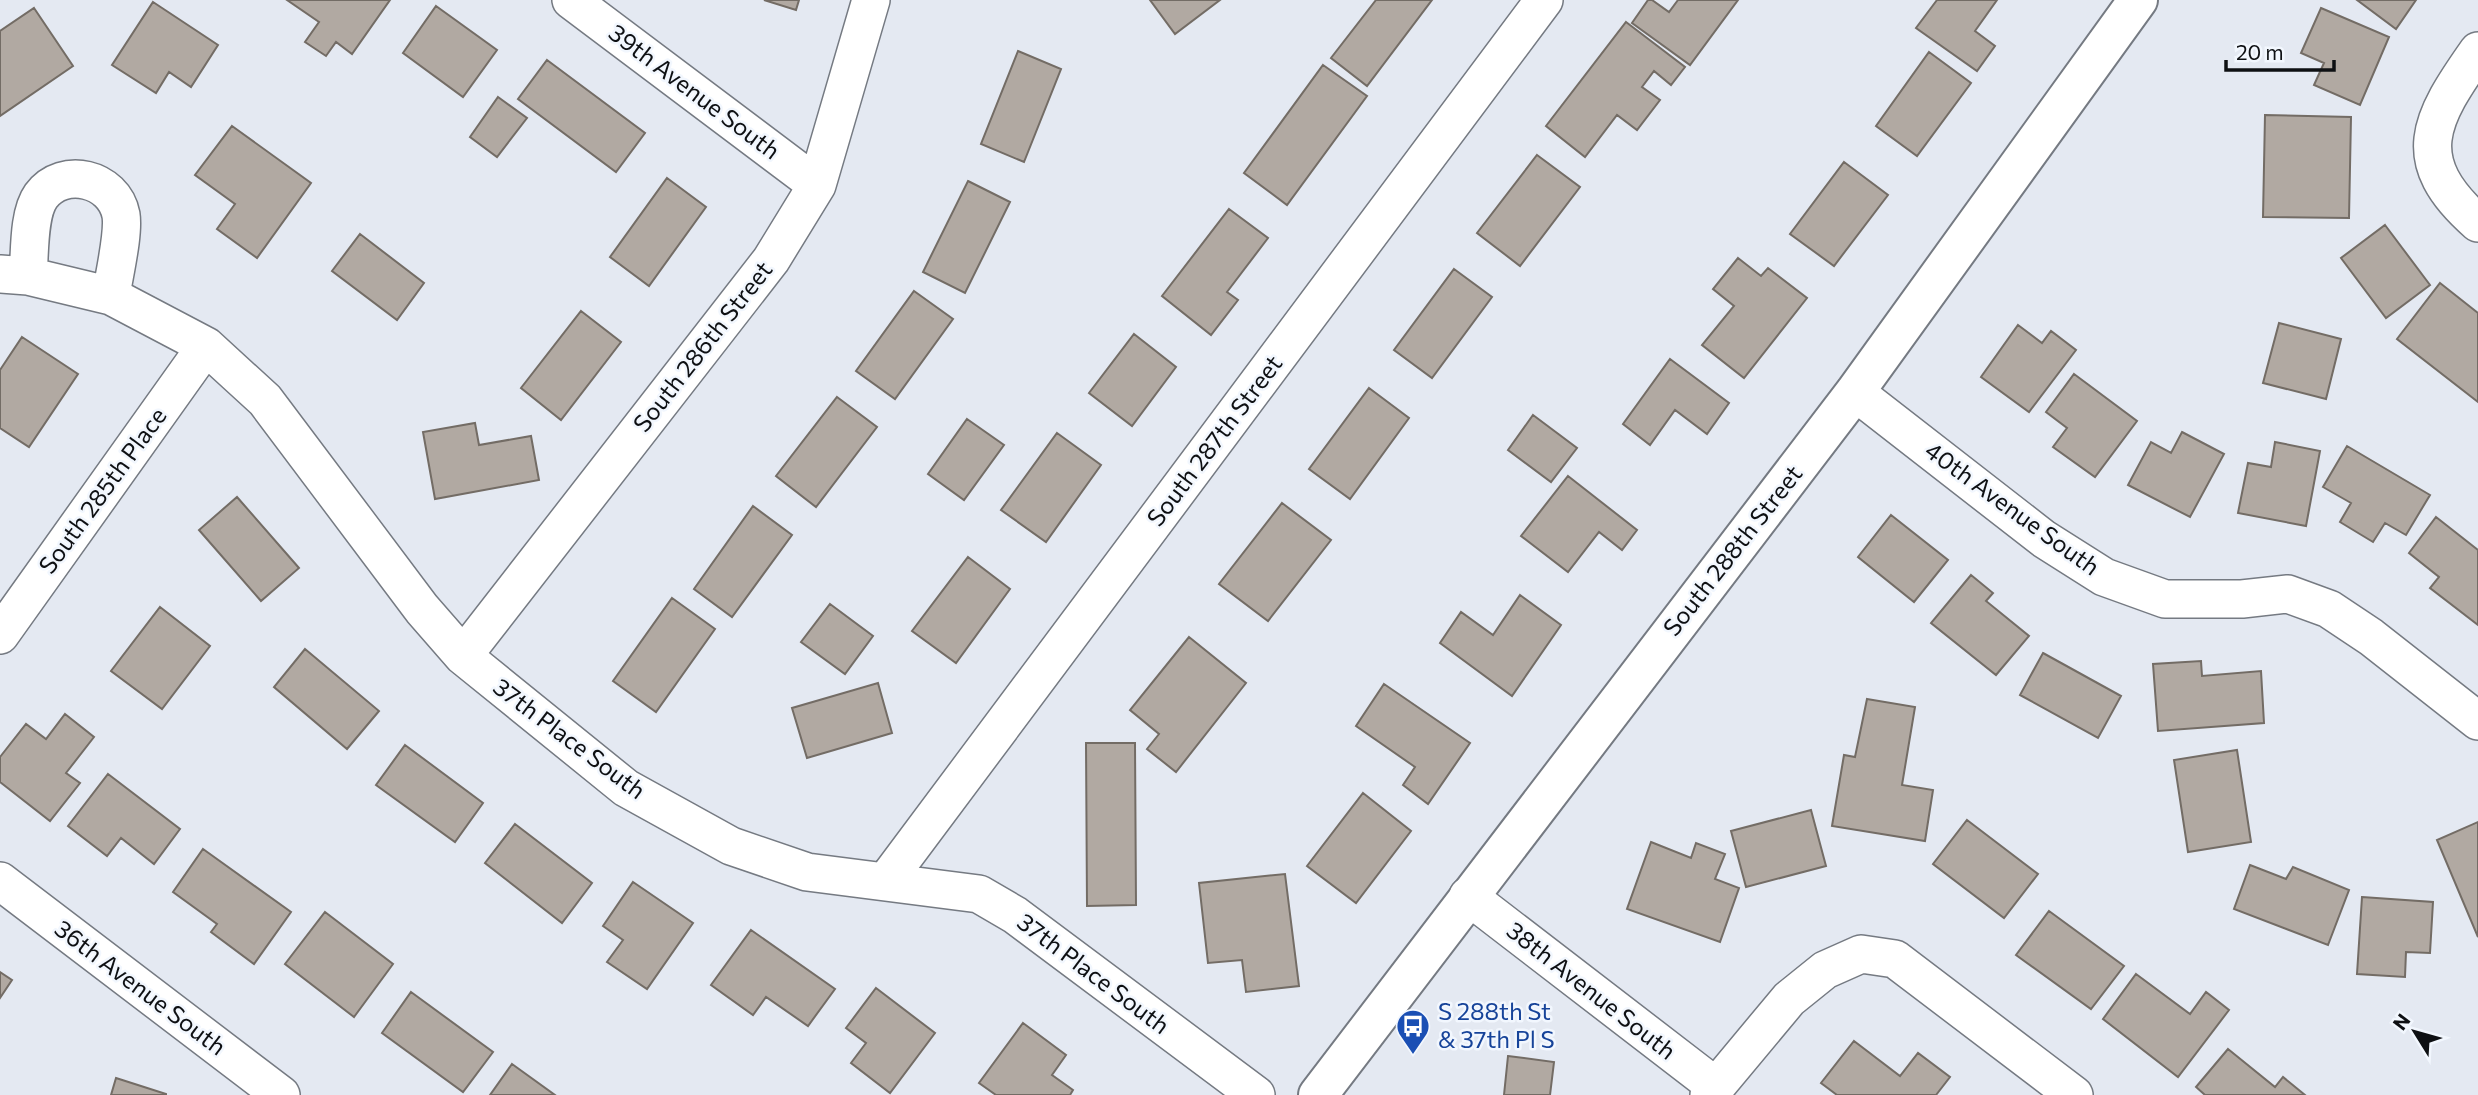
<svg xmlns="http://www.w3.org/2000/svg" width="2478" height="1095" viewBox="0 0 2478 1095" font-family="Commissioner,sans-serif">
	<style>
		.building { fill: #b1a9a2; stroke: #736c65; stroke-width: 2 }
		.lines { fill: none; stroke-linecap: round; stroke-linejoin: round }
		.street-casing { stroke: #757a82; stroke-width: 40 }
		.secondary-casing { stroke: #757a82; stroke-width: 42 }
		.street { stroke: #fff; stroke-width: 37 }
		.secondary { stroke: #fff; stroke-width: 38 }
		.labels { text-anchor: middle; stroke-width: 5; stroke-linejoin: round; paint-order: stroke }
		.street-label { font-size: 24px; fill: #0e1013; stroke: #f2f7fe }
		.transit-label { font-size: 24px; fill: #164399; stroke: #f2f7fe; text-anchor: start }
	</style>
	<rect width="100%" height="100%" fill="#e4e9f2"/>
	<path class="building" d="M287,0H390L352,54L336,42L326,56L305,42L319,22Z
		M764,0H799L796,10Z
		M1150,0H1220L1175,34Z
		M1376,0H1432L1367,86L1331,58Z
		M1648,0H1652L1669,12L1678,0H1738L1690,65L1632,23Z
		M1937,0H1997L1975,31L1995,46L1977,71L1916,28Z
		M2357,0H2416L2396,29Z
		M153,2L218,45L191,87L169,72L156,93L112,65Z
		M436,6L497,50L463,97L403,53Z
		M34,8L73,66L0,116V31Z
		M2321,8L2389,37L2360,105L2314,85L2324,63L2301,53Z
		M1626,22L1685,67L1671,85L1654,71L1642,87L1660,100L1637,130L1617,115L1585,157L1546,126Z
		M1018,51L1061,69L1024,162L981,144Z
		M1929,52L1971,83L1917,156L1876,126Z
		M547,60L645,133L616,172L518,99Z
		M1323,65L1367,96L1287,205L1244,173Z
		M498,97L527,118L497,157L470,137Z
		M2265,115L2351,117L2349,218L2263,217Z
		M232,126L311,183L257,258L217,229L235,204L195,175Z
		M1537,155L1580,187L1520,266L1477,233Z
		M1844,162L1888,195L1834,266L1790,234Z
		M667,178L706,207L649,286L610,257Z
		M968,181L1010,202L965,293L923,272Z
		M1229,209L1268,238L1227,292L1238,300L1211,335L1162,296Z
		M2385,225L2430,285L2386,318L2341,258Z
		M360,234L424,283L397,320L332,271Z
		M1738,258L1761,276L1768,268L1807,298L1744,378L1702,345L1734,306L1713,289Z
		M1454,269L1492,297L1432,378L1394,350Z
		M2440,283L2478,313V402L2397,339Z
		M914,291L953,319L895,399L856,371Z
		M581,311L621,342L561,420L521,388Z
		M2279,323L2341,339L2326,399L2263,383Z
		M2018,325L2042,343L2051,331L2076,350L2029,412L1981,377Z
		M1134,334L1176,367L1132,426L1089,393Z
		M22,337L78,374L29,447L0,428V370Z
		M1670,359L1729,403L1707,434L1675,410L1650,445L1623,424Z
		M2074,374L2137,421L2095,477L2053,447L2067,428L2046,412Z
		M1369,388L1409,418L1350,499L1309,469Z
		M837,397L877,427L816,507L776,476Z
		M1533,415L1577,448L1551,482L1508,450Z
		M967,419L1004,445L964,500L928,474Z
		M475,423L479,445L531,436L539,480L435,499L423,432Z
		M2182,432L2224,454L2190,517L2128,485L2151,442L2171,453Z
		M1057,433L1101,465L1046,542L1001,510Z
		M2275,442L2320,451L2306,526L2238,513L2248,463L2271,467Z
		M2347,446L2430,495L2406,535L2385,523L2373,542L2340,522L2351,503L2323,487Z
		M1568,476L1637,530L1622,550L1599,532L1568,572L1521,536Z
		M237,497L299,568L261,601L199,530Z
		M1282,503L1331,540L1268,621L1219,584Z
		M753,506L792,535L732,617L694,589Z
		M1891,515L1948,560L1914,602L1858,557Z
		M2436,517L2478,550V625L2430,588L2439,577L2409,553Z
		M968,557L1010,589L956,663L912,631Z
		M1971,575L1993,593L1986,601L2029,636L1996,675L1931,623Z
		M1520,595L1561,625L1512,696L1440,643L1461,612L1493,635Z
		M672,598L715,629L656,712L613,681Z
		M830,604L873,636L845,674L801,642Z
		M160,607L210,646L162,709L111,671Z
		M1189,637L1246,683L1176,772L1147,749L1159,734L1130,710Z
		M305,649L379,711L347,749L274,687Z
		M2043,653L2121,696L2098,738L2020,695Z
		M2201,661L2202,676L2261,671L2264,723L2158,731L2153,664Z
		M878,683L892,733L807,758L792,708Z
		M1384,684L1470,743L1428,804L1403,785L1415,767L1356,726Z
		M1867,699L1915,707L1902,785L1933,790L1925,841L1832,826L1844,755L1855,757Z
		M65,714L94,737L66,773L80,783L50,821L0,782V757L26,724L46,739Z
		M1086,743H1135L1136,905L1087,906Z
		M405,745L483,803L455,842L376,785Z
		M2237,750L2251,842L2188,852L2174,760Z
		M108,774L180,829L154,864L121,838L107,856L68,826Z
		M1363,793L1411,831L1356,903L1307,866Z
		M1811,810L1826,866L1746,887L1731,831Z
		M1967,820L2038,874L2004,918L1933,864Z
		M2478,822V937L2437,840Z
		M515,824L592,883L562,923L485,863Z
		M1651,842L1691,858L1696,843L1725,854L1715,879L1739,888L1720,942L1627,909Z
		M203,849L291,912L254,964L211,932L217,924L173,892Z
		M2250,865L2286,879L2293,867L2349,890L2328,945L2234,909Z
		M1285,874L1299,986L1246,992L1242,960L1208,963L1199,883Z
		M633,882L693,923L647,989L607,962L623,940L603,926Z
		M2362,897L2433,902L2430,953L2406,952L2405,977L2357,974Z
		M2049,911L2124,966L2091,1009L2016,955Z
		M325,912L393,964L354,1017L285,964Z
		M751,930L835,989L808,1026L766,997L753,1015L711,985Z
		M0,972L12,980L0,998Z
		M2136,974L2190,1014L2206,992L2229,1010L2178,1077L2103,1019Z
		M876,988L935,1033L890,1093L851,1063L866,1043L846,1028Z
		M411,992L493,1052L463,1092L382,1033Z
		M1023,1023L1066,1055L1052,1075L1073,1090L1070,1095H996L979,1083Z
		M1854,1041L1900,1076L1918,1053L1950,1077L1936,1095H1837L1821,1083Z
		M2228,1049L2275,1087L2283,1077L2305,1095H2205L2196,1087Z
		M1508,1056L1554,1062L1550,1095H1504Z
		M512,1064L555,1095H490Z
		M116,1078L166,1094V1095H111Z"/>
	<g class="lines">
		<defs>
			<path id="street" d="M571,0L817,185
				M2478,51C2430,119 2406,160 2478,223
				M0,274L28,276L111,296L206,346L265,400L422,609L463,656L626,788L731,846L807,872L979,894L1015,915L1256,1095
				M28,276C30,254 28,214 41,196C63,166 114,178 121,215C124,234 114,275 111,296
				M1855,392L2044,539L2104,577L2165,599H2242L2288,594L2329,609L2371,637L2478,721
				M0,635L206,346
				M463,656L771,260L817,185L871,0
				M0,881L281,1095
				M886,881L1544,0
				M1468,896L1715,1086
				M1709,1095L1789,999L1825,970L1861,954L1895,959L2074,1095"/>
			<path id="secondary" d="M1318,1095L1855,392L2138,0"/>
		</defs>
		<use href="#street" class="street-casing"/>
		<use href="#secondary" class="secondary-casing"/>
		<use href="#street" class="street"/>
		<use href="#secondary" class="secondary"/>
	</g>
	<defs>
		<symbol id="bus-pin" viewBox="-11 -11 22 30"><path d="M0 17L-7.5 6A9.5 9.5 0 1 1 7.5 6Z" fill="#1a4fb4" stroke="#f2f7fe"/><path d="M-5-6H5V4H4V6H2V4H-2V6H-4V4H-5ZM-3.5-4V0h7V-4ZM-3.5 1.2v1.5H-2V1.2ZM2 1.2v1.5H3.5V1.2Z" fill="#fff"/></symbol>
	</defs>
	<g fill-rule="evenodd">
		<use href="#bus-pin" x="1394" y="1007" width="38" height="52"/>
	</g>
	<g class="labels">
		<g class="street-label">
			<text transform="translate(694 92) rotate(37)" y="8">39th Avenue South</text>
			<text transform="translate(703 347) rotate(-52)" y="8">South 286th Street</text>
			<text transform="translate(1215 441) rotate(-53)" y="8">South 287th Street</text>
			<text transform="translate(103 491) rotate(-54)" y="8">South 285th Place</text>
			<text transform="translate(2012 509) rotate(36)" y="8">40th Avenue South</text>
			<text transform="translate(1733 551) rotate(-52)" y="8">South 288th Street</text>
			<text transform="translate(569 739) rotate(37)" y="8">37th Place South</text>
			<text transform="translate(1093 974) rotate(37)" y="8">37th Place South</text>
			<text transform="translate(140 988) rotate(37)" y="8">36th Avenue South</text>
			<text transform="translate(1591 991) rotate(38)" y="8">38th Avenue South</text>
		</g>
		<g class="transit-label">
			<text x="1438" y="1020">S 288th St<tspan x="1438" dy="28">&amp; 37th Pl S</tspan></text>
		</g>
	</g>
	<g transform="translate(2415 1032) rotate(307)" stroke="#f2f7fe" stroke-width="5" paint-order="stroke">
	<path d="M0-5L12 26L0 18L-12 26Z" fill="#0e1013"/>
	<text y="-10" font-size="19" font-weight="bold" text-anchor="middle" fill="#0e1013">N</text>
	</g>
	<path d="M2226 60v10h108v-10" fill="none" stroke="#0e1013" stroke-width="3.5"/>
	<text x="2236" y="60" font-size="21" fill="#0e1013" stroke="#f2f7fe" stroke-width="5" paint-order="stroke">20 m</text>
</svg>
